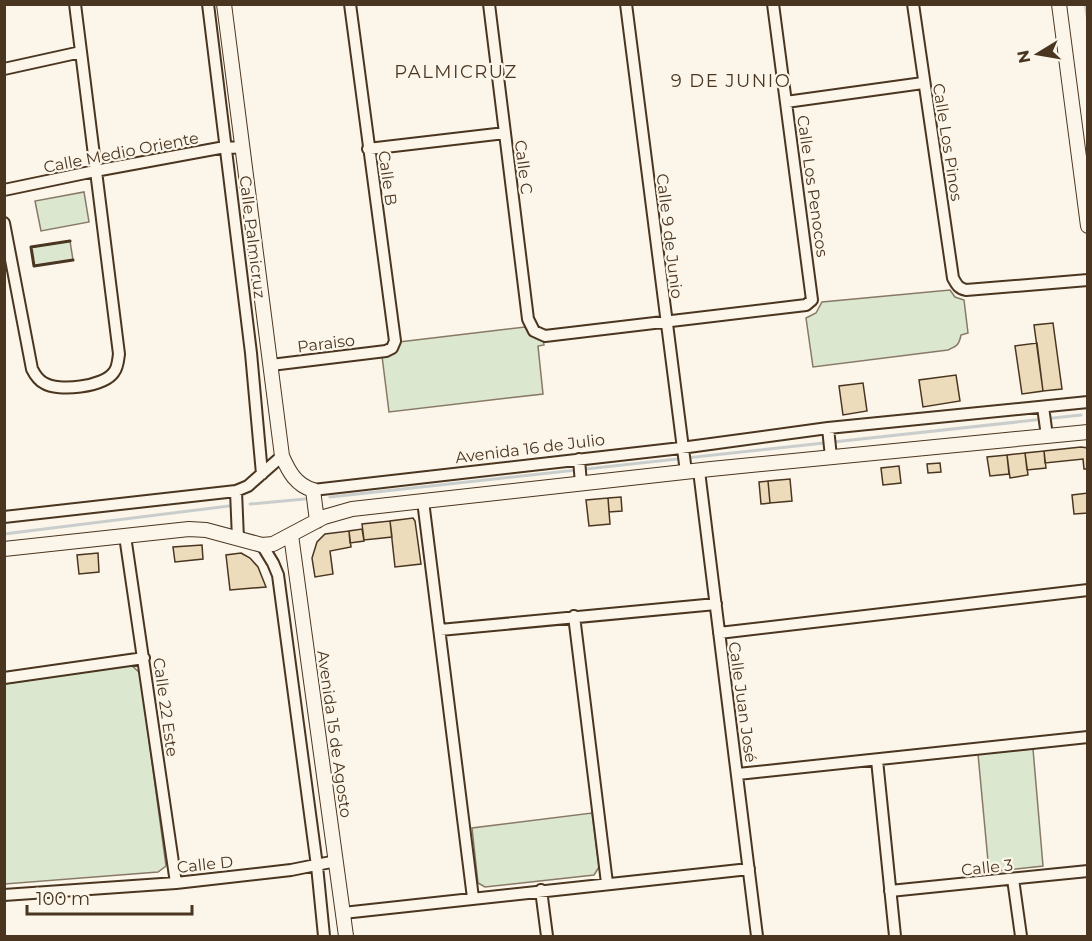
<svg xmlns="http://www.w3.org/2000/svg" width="1092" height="941" viewBox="0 0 1092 941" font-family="Montserrat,sans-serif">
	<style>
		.green { fill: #dce7d0; stroke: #887966; stroke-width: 1.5 }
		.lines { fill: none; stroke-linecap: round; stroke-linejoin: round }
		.stream { stroke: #c9cecd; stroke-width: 3 }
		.building { fill: #ecdcbc; stroke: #4a3520; stroke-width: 1.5 }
		.street-casing { stroke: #4a3520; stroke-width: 14 }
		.secondary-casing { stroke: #4a3520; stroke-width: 16 }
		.street { stroke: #fbf6e9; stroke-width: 10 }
		.secondary { stroke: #fbf6e9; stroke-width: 14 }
		.wall { stroke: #4a3520; stroke-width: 3 }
		.labels { text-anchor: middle; stroke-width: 4.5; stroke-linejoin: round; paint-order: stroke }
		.street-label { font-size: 16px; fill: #4a3520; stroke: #fbf6e9 }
		.neighbourhood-label { font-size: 18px; letter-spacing: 1.5px; fill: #4a3520; stroke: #fbf6e9 }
	</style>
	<rect width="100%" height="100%" fill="#fbf6e9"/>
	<path class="green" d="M84,192L89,222L41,231L35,201Z
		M70,241L73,260L34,266L31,247Z
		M950,290L955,297L964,300L968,333L961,335C959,345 957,346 948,350L813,367L806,318L816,313L822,302Z
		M525,327L529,334L543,339L544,345L538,346L543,394L389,412L382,356L399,342Z
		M131,665L140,673L166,866L158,872L5,884L4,684Z
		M1033,749L1043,866L989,872L978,754Z
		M592,813L599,867L594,875L485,887L478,883L472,828Z"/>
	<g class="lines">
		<path class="stream" d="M1085,4L1088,21
			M330,497L1081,415
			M250,504L305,499
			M4,534L229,506"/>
	</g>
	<path class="building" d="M1053,323L1062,389L1043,391L1034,325Z
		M1037,343L1043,391L1022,394L1015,346Z
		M956,375L960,401L923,407L919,380Z
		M863,383L867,411L843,415L839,386Z
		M1081,447L1088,448V469H1084L1083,459L1045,463L1044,451Z
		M1044,451L1046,468L1027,470L1025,453Z
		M1025,453L1028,475L1010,478L1007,455Z
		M1007,455L1009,474L990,476L987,457Z
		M940,463L941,472L928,473L927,464Z
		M899,466L901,483L883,485L881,468Z
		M790,479L792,501L770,503L768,481Z
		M768,481L770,503L761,504L759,482Z
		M1088,493V513L1074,514L1072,495Z
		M621,497L622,511L609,512L608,498Z
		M608,498L610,524L589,526L586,500Z
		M413,518L415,521L421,564L395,567L390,521Z
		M390,521L392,537L364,540L362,524Z
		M362,529L364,541L350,543L349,531Z
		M349,531L351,547L330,551L333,574L315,577L312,558L317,542L325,534Z
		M202,545L203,559L175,562L173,547Z
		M98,553L99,572L79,574L77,555Z
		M241,553L250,558L258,567L266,587L230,590L226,555Z"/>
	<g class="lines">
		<defs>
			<path id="street" d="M208,4L251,353L262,474
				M489,4L528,319L534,331L545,336L806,305L812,300L773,4
				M626,4L686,472
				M913,4L953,278C957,285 958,288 966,290L1088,280
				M4,69L81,52
				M786,102L923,83
				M368,149L505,133
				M4,190L95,171L225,147L243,148
				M4,223L32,369C35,375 38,380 44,383C58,392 104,387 114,372C118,367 118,360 119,354L75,4
				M271,365L386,351L392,348L395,341L350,4
				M1043,407L1047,436
				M828,428L831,457
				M579,459L581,484
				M699,471L757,936
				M313,490L681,448L828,428L1088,402
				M236,491L238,539
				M423,501L473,898
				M4,517L236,491L248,486L282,456
				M125,536L176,883
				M262,545L273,563L278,575L317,866L324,936
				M574,616L607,883
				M440,630L716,604
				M719,633L1088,590
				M4,678L144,658
				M877,760L895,936
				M738,774L1088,737
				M1013,879L1021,936
				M541,890L547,936
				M890,891L1088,871
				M4,895L176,883L291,870L336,861
				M343,913L749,869"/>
			<path id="secondary" d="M224,4L282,456C289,472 296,485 313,490L317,521
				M1059,4L1088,226
				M291,535L346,936
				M4,549L189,529L206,530L262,545L273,544L324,517L352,509L711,469L1088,432"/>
		</defs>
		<use href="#street" class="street-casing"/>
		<use href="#secondary" class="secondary-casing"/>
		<use href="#street" class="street"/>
		<use href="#secondary" class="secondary"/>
		<path class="wall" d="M70,241L31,247L34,266L73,260"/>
	</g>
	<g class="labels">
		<g class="street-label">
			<text transform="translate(948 142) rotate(81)" y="6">Calle Los Pinos</text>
			<text transform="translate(121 152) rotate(-11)" y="6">Calle Medio Oriente</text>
			<text transform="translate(524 167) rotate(83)" y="6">Calle C</text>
			<text transform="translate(388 178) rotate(82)" y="6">Calle B</text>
			<text transform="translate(813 186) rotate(82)" y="6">Calle Los Penocos</text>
			<text transform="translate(670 236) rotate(83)" y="6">Calle 9 de Junio</text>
			<text transform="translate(253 237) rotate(83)" y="6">Calle Palmicruz</text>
			<text transform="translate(326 343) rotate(-7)" y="6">Paraiso</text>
			<text transform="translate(530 448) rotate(-7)" y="6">Avenida 16 de Julio</text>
			<text transform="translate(743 702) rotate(82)" y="6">Calle Juan José</text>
			<text transform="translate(166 707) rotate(82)" y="6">Calle 22 Este</text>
			<text transform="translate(335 734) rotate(82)" y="6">Avenida 15 de Agosto</text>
			<text transform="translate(205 864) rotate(-6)" y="6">Calle D</text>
			<text transform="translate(987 867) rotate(-6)" y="6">Calle 3</text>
		</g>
		<g class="neighbourhood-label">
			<text x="456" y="78">PALMICRUZ</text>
			<text x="731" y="87">9 DE JUNIO</text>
		</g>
	</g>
	<rect width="1092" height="941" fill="none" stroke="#4a3520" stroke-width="12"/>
	<g transform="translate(1038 54) rotate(259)" stroke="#fbf6e9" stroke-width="4.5" paint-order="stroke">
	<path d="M0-4.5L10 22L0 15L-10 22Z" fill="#4a3520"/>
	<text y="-9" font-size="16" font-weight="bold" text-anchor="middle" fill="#4a3520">N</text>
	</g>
	<path d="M27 905v9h165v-9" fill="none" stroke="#4a3520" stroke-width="3"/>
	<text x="36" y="905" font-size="18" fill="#4a3520" stroke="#fbf6e9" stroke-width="4.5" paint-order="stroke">100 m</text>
</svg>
